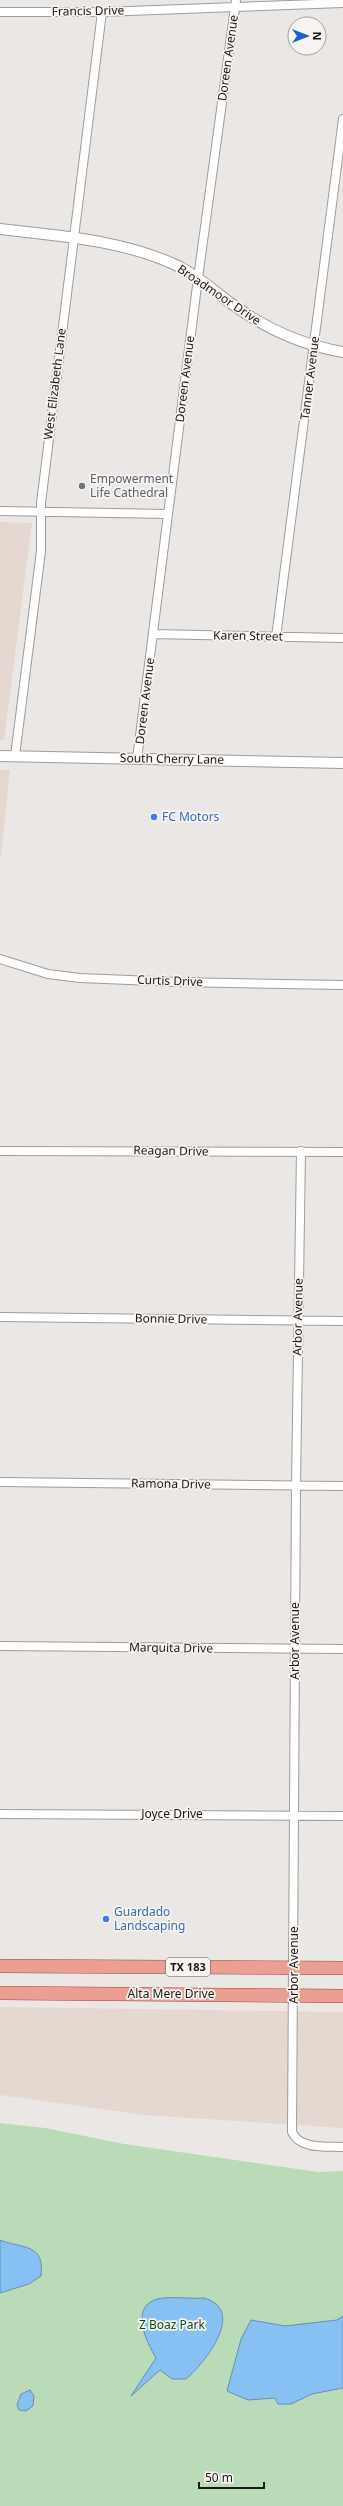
<svg xmlns="http://www.w3.org/2000/svg" width="343" height="2506" viewBox="0 0 343 2506" font-family="'Noto Sans',sans-serif">
	<style>
		.built { fill: #e4d8d1 }
		.green { fill: #badbb8 }
		.water { fill: #87c0f3; stroke: #678eb2 }
		.lines { fill: none; stroke-linecap: round; stroke-linejoin: round }
		.minor-casing { stroke: #a09c99; stroke-width: 10 }
		.tertiary-casing { stroke: #a09c99; stroke-width: 12 }
		.primary-casing { stroke: #984739; stroke-width: 14 }
		.minor { stroke: #fff; stroke-width: 8 }
		.tertiary { stroke: #fff; stroke-width: 10 }
		.primary { stroke: #ea9f92; stroke-width: 13 }
		.worship-dot { fill: #6b7280; stroke: #f8f4f1; stroke-width: 1.5 }
		.shop-dot { fill: #3f7fe0; stroke: #f8f4f1; stroke-width: 1.5 }
		.labels { text-anchor: middle; stroke-width: 3.5; stroke-linejoin: round; paint-order: stroke }
		.shield { fill: #f8f4f1; stroke: #5d5b5a; stroke-width: 1 }
		.shield-label { font-size: 11px; font-weight: bold; fill: #1b1a19 }
		.street-label { font-size: 12px; fill: #1b1a19; stroke: #f8f4f1 }
		.worship-label { font-size: 12px; fill: #5b616d; stroke: #f8f4f1; text-anchor: start }
		.shop-label { font-size: 12px; fill: #366cbe; stroke: #f8f4f1; text-anchor: start }
		.park-label { font-size: 12px; fill: #144915; stroke: #f8f4f1 }
	</style>
	<rect width="100%" height="100%" fill="#ebe7e4"/>
	<path class="built" d="M0,522L32,523L4,740H0Z
		M0,770H10L1,857H0Z
		M0,2007L343,2012V2128L145,2115L0,2095Z"/>
	<path class="green" d="M0,2123L45,2128L124,2144L318,2172L343,2171V2506H0Z"/>
	<path class="water" d="M0,2240C23,2249 45,2243 41,2276L29,2284L0,2293Z
		M204,2298C247,2310 205,2363 186,2379H172L160,2370L131,2396L156,2358C147,2343 129,2307 157,2299C171,2296 189,2299 204,2298Z
		M343,2316V2388L312,2394L291,2404H278L275,2398L248,2400L227,2391L241,2339L251,2320L285,2326L337,2320Z
		M30,2390L34,2396L33,2406L26,2411L19,2410L17,2405L21,2394Z"/>
	<g class="lines">
		<defs>
			<path id="minor" d="M0,12H102L343,3
				M0,511L168,514
				M153,634L343,638
				M276,637L343,119
				M15,756L41,551V503L102,12
				M137,759L198,278L236,0
				M0,959L48,974L80,978L177,982L343,985
				M0,1151L343,1152
				M301,1151L296,1486L292,2132C300,2150 327,2146 343,2147
				M0,1317L343,1321
				M0,1482L343,1486
				M0,1646L343,1649
				M0,1814L343,1816"/>
			<path id="tertiary" d="M0,229C61,236 125,240 180,267C199,277 215,292 232,304C266,329 302,345 343,352
				M0,756L343,763"/>
			<path id="primary" d="M0,1966L343,1968
				M0,1993L343,1996"/>
		</defs>
		<use href="#minor" class="minor-casing"/>
		<use href="#tertiary" class="tertiary-casing"/>
		<use href="#primary" class="primary-casing"/>
		<use href="#minor" class="minor"/>
		<use href="#tertiary" class="tertiary"/>
		<use href="#primary" class="primary"/>
	</g>
	<circle class="worship-dot" cx="82" cy="486" r="4"/>
	<g class="shop-dot">
		<circle cx="154" cy="817" r="4"/>
		<circle cx="106" cy="1919" r="4"/>
	</g>
	<g class="labels">
		<rect class="shield" x="166" y="1958" width="44" height="18" rx="3"/>
		<g class="shield-label">
			<text x="188" y="1971">TX 183</text>
		</g>
		<g class="street-label">
			<text transform="translate(88 11) rotate(-1)" y="4">Francis Drive</text>
			<text transform="translate(228 58) rotate(-82)" y="4">Doreen Avenue</text>
			<text transform="translate(219 295) rotate(34)" y="4">Broadmoor Drive</text>
			<text transform="translate(310 378) rotate(-83)" y="4">Tanner Avenue</text>
			<text transform="translate(185 379) rotate(-83)" y="4">Doreen Avenue</text>
			<text transform="translate(55 384) rotate(-83)" y="4">West Elizabeth Lane</text>
			<text transform="translate(248 636) rotate(1)" y="4">Karen Street</text>
			<text transform="translate(145 701) rotate(-83)" y="4">Doreen Avenue</text>
			<text transform="translate(172 759) rotate(1)" y="4">South Cherry Lane</text>
			<text transform="translate(170 981) rotate(2)" y="4">Curtis Drive</text>
			<text transform="translate(171 1151) rotate(1)" y="4">Reagan Drive</text>
			<text transform="translate(298 1317) rotate(-89)" y="4">Arbor Avenue</text>
			<text transform="translate(171 1319) rotate(1)" y="4">Bonnie Drive</text>
			<text transform="translate(171 1484) rotate(1)" y="4">Ramona Drive</text>
			<text transform="translate(295 1641) rotate(-90)" y="4">Arbor Avenue</text>
			<text transform="translate(171 1648) rotate(1)" y="4">Marquita Drive</text>
			<text x="172" y="1818">Joyce Drive</text>
			<text transform="translate(294 1965) rotate(-90)" y="4">Arbor Avenue</text>
			<text x="171" y="1998">Alta Mere Drive</text>
		</g>
		<g class="worship-label">
			<text x="90" y="483">Empowerment<tspan x="90" dy="14">Life Cathedral</tspan></text>
		</g>
		<g class="shop-label">
			<text x="162" y="821">FC Motors</text>
			<text x="114" y="1916">Guardado<tspan x="114" dy="14">Landscaping</tspan></text>
		</g>
		<g class="park-label">
			<text x="172" y="2329">Z Boaz Park</text>
		</g>
	</g>
	<g transform="translate(307 36) rotate(90)"><circle r="19" fill="#f8f4f1" stroke="#a09d9b"/>
	<path d="M0-3L7 15L0 10L-7 15Z" fill="#1c62cd"/>
	<text y="-6" font-size="11" font-weight="bold" text-anchor="middle" fill="#1b1a19">N</text>
	</g>
	<path d="M199 2482v6h65v-6" fill="none" stroke="#1b1a19" stroke-width="2"/>
	<text x="205" y="2482" font-size="12" fill="#1b1a19" stroke="#f8f4f1" stroke-width="3" paint-order="stroke">50 m</text>
</svg>
